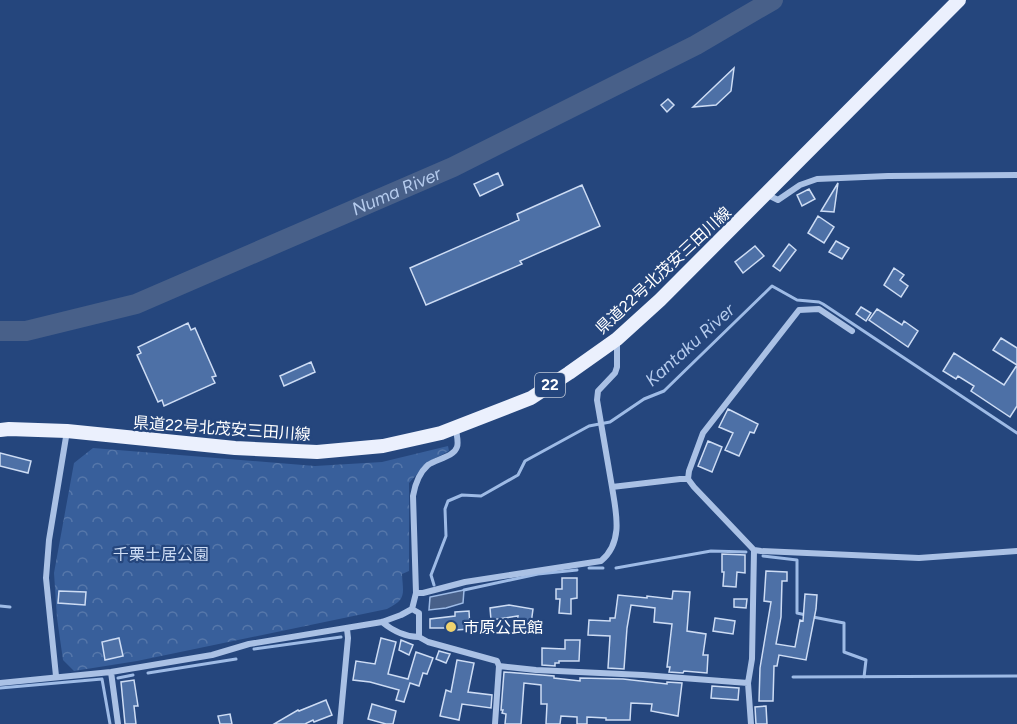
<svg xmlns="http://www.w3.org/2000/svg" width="1017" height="724" viewBox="0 0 1017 724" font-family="Figtree,'Noto Sans JP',sans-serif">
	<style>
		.park { fill: url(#park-crowns) }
		.water { fill: #486089; stroke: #9ebbe6; stroke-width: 1.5 }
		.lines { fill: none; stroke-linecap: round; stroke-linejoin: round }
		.stream { stroke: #9ebbe6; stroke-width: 3 }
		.river { stroke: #486089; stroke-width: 20 }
		.building { fill: #4d70a6; stroke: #cddcf4; stroke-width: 1.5 }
		.street { stroke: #aac1e5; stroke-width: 6 }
		.primary { stroke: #ebf0fd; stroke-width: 14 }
		.poi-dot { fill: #efd26e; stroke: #25467d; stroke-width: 2 }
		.labels { text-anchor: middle; stroke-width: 4.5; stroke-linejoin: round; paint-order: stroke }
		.shield { fill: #25467d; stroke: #bec8d8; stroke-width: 1.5 }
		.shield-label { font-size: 15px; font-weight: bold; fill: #fff }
		.street-label { font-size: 16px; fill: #fff; stroke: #25467d }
		.park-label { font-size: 16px; fill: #cddcf4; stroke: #25467d }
		.poi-label { font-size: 16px; fill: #fff; stroke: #25467d; text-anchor: start }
		.water-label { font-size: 18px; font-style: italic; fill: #b5cbed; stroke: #25467d }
	</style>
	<defs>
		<pattern id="park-crowns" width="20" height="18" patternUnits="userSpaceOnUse" patternTransform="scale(1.5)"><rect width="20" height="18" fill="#385f9b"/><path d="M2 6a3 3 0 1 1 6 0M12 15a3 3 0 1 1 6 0" fill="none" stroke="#5677aa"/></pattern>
	</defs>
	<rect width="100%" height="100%" fill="#25467d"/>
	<path class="park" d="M448,446L449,451L428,462L409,483V571L402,574C403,594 407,599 387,609L137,661L74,671L63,660L57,618L54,573L74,463L93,448L315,466L382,462Z"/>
	<path class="water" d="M464,590L463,603L446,608L429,610L430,597Z"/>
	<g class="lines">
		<path class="stream" d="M763,556L797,560V613L806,615
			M589,568H603
			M616,568L711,551L746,552
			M434,585L431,575L446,536L445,509L448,501L462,495L481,496L518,475L525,461L589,426L610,422L644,399L664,391L772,286L797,300L819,302L823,304L1017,433
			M464,590L538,574L577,570
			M0,606L10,607
			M813,617L844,623V652L866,660L864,677
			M254,649L341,637
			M148,673L236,659
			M793,677L1017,676
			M118,678L133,675
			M0,688L102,679L110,724"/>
		<path class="river" id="s1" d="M0,331H26L136,304L453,167L696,45L773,0"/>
	</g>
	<path class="building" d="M734,68L731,91L716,105L693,107Z
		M668,99L674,105L667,112L661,105Z
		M498,173L503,185L480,196L474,184Z
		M838,183L834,212L821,211Z
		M582,185L600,226L520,261L522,264L426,305L410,268L519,220L517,214Z
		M809,189L815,199L802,206L797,195Z
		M818,216L834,227L824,243L808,233Z
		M836,241L849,248L842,259L829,252Z
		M789,244L796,250L780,271L773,266Z
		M755,246L764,256L743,273L735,262Z
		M894,268L904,275L900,280L908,286L901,297L884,285Z
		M861,307L871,313L866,321L856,314Z
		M877,309L902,325L904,321L918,331L908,347L869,320Z
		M188,323L191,330L195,328L216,376L212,377L215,383L164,406L162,400L158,402L137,355L141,353L138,347Z
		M1001,338L1017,348V406L1010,417L971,391L974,386L958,376L956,379L943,371L954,353L1004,385L1017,365L993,350Z
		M311,362L315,372L284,386L280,376Z
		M728,409L758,424L754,433L750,432L739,456L725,450L733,433L719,427Z
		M708,441L722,447L712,472L698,466Z
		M0,453L31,461L28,473L0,466Z
		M722,554L745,555V573L737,572L736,587L723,586L724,572H722Z
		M766,571L787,572V581H782L781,617L776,644L795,647L800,620L803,621L805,594L817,595L816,609L806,660L779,655L777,666H774L773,701H759L760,668L771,602L764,601Z
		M562,578H577V598L571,599V614L559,613L560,599H556V589H562Z
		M59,591L86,592L85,605L58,603Z
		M673,591L690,592L687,631L706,634L703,655H708L707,673L684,671L683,673L669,672L670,667H667L672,624L654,622L655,608L631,605L627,628L624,669L608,668L610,636L588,635L589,620L610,621V618H615L618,595L647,598V596L672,599Z
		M734,599H747L746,608L734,607Z
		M509,605L533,609L530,631L517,630L518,616L491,620L490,608Z
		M469,611L470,629L456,630V628H430V619L455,616V612Z
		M715,618L735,621L733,634L713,631Z
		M119,638L123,656L105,660L102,642Z
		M381,638L396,642L388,674L408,679L416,652L433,658L427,674L423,673L419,686L410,683L404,702L396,700L399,690L370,682L353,680L356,661L375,664Z
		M401,640L413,645L409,655L399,650Z
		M565,640H580L579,661H559V663H555V666L542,665V648L565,649Z
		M439,651L450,654L446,663L436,659Z
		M457,660L474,663L468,692L492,695L491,708L462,704L459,720L440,716L446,690L451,692Z
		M504,672L554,676V678L580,681V678L623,679L667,684V682L682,683L678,716L651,711L652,704L631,703L630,720H606V718L587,717V724H577V717L561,716L560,724H546L547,704H541V685L524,683L521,724H505L506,714L502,713L503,710H501Z
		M134,680L138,706H134L136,724H125L121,682Z
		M712,686L739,688L738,700L711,698Z
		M326,700L332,715L314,722L313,720L305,724H274L298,710L299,711Z
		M372,704L396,711L393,724H386L368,719Z
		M766,706L767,724H756L755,707Z
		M230,714L232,724H220L218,716Z"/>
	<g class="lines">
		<path class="street" d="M766,194L778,200L800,185L817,179L888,176L1017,175
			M617,341V367L615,373L598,391L597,400L612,487L680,479H688L694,487L754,550L761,551L919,558L1017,551
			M688,479L689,471L703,433L799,310L819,309L852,331
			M416,593H423L465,582L601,561C624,542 616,512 612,487
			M412,609L419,613V637L428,642L497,661L499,666L536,670L643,675L748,683
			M382,622C393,631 405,637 419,637
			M111,672L118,724
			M56,676L46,578L49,540L67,431
			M0,683L111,672L212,655L249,644L382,622L401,615L412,609L416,593L413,496C415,484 419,473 428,465C436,459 454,457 457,447C459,442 456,433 456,428
			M340,724L348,638L347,629
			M495,724L499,666
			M751,724L748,683L752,659L754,550"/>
		<path class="primary" d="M0,430L9,429L67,431L235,448L317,452L383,446L441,433L531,398L569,373L617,339L660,300L959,0"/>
	</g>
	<circle class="poi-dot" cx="451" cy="627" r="6"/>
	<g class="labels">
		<rect class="shield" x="535" y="373" width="30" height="24" rx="4.5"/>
		<g class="shield-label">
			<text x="550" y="390">22</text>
		</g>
		<g class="street-label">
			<text transform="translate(663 270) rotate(-43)" y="6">県道22号北茂安三田川線</text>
			<text transform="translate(222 428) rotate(4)" y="6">県道22号北茂安三田川線</text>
		</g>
		<g class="park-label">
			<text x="161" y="560">千栗土居公園</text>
		</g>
		<g class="poi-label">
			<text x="463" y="633">市原公民館</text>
		</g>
		<g class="water-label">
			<text dy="6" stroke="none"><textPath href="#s1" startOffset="423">Numa River</textPath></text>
			<text transform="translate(690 345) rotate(-42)" y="6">Kantaku River</text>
		</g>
	</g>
</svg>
